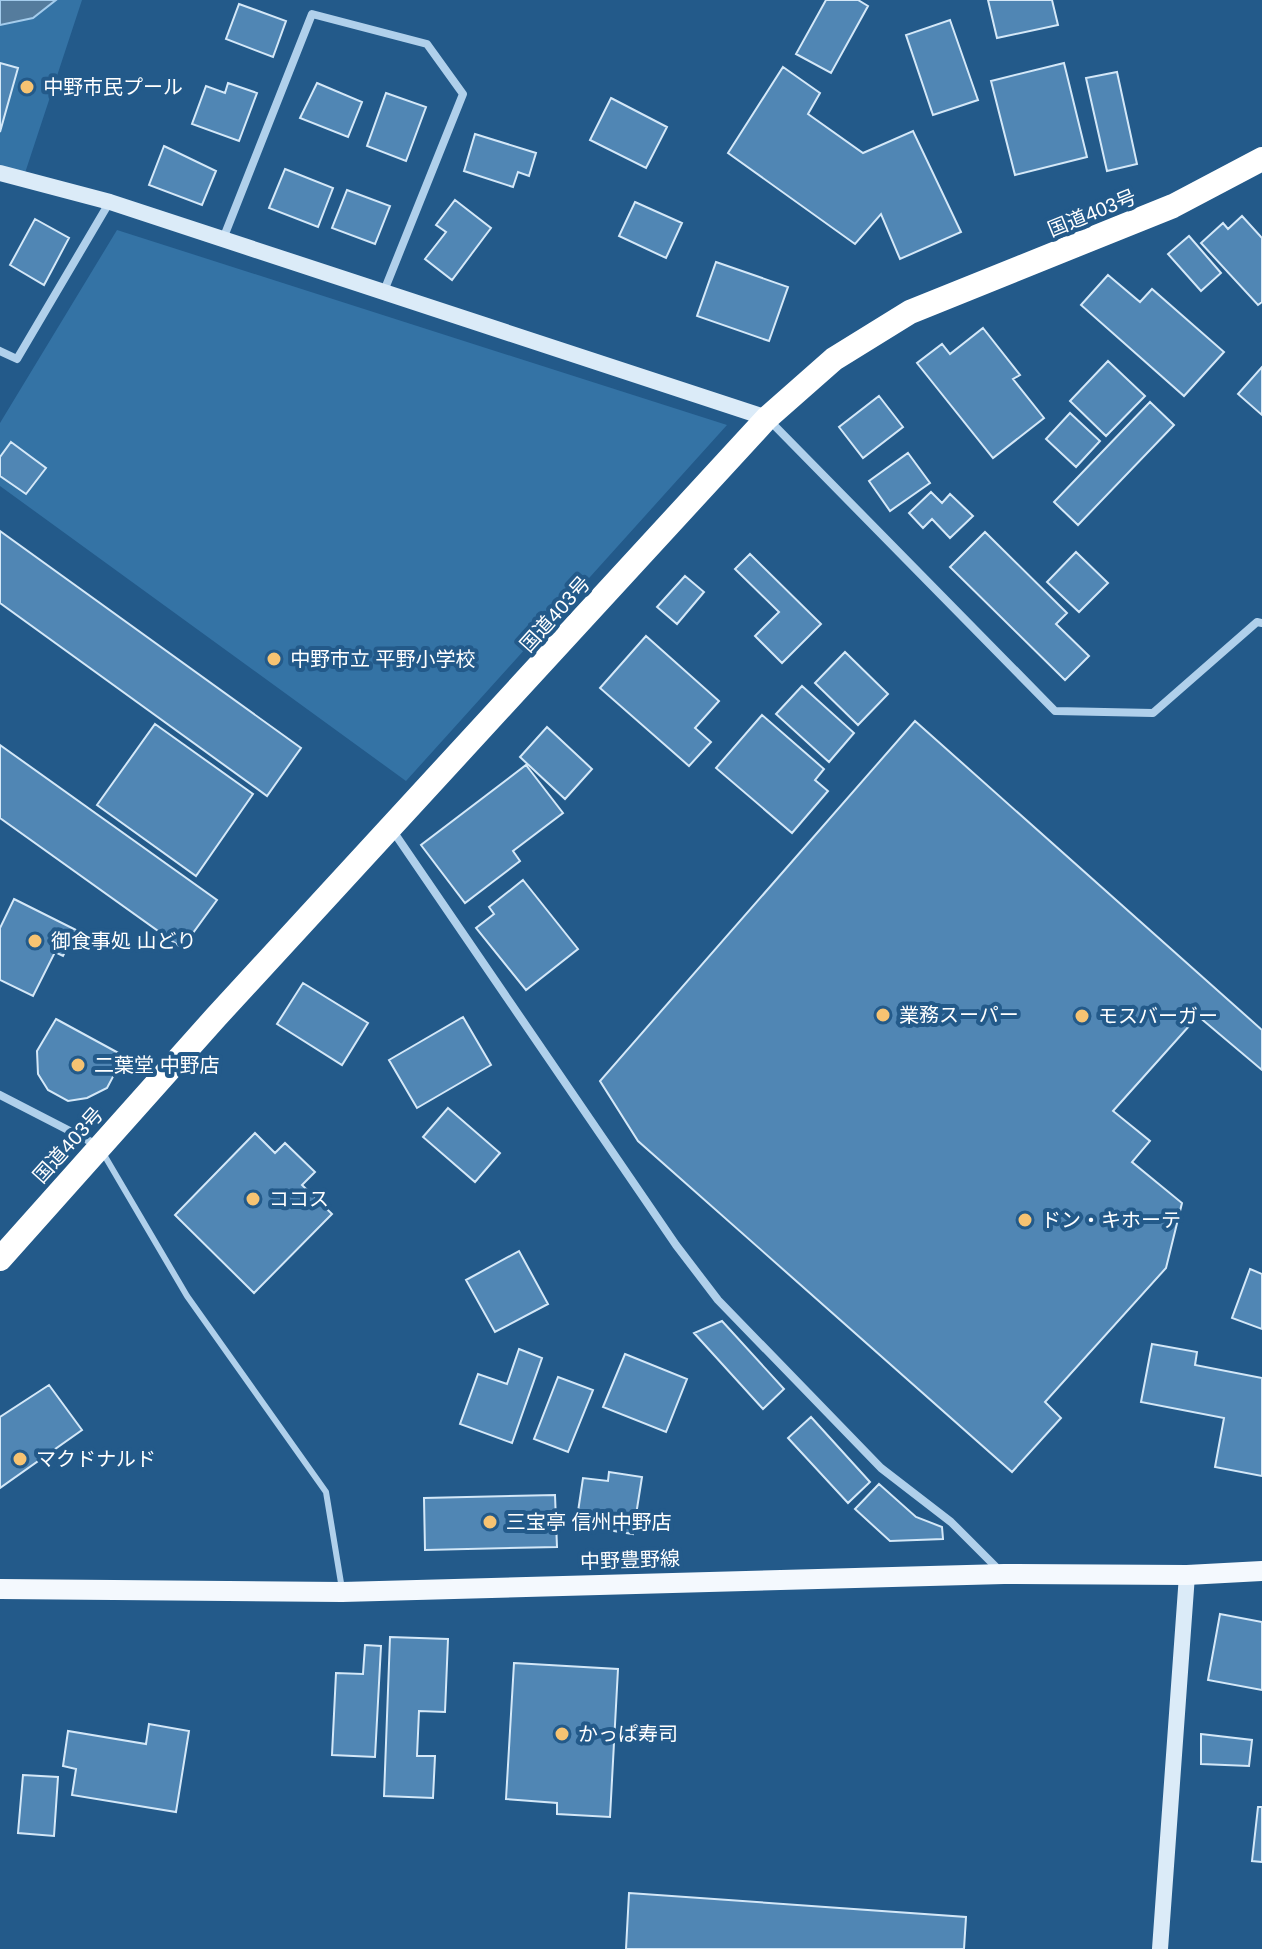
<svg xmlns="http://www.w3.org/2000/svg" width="1262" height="1949" viewBox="0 0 1262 1949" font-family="Helvetica,'Noto Sans JP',sans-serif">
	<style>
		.green { fill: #3473a5 }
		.water { fill: #557c9d; stroke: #a4ccec; stroke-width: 2 }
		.building { fill: #5086b4; stroke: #d4e8f8; stroke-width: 2 }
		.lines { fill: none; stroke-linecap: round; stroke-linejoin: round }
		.lane { stroke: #b0d0eb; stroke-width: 6 }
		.street { stroke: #b0d0eb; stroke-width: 8 }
		.secondary { stroke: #dbebf8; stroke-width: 16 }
		.primary { stroke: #f4f9fe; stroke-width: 20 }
		.highway { stroke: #fff; stroke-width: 24 }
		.poi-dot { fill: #f6c372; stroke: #235a8a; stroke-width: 3 }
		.labels { text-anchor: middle; stroke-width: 8; stroke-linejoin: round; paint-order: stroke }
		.poi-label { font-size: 20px; fill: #fff; stroke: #235a8a; text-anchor: start }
		.street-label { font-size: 20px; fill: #fff; stroke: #235a8a }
	</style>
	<rect width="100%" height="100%" fill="#235a8a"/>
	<path class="green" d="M0,0H82L23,179L0,173Z
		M117,230L727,425L406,781L0,486V423Z"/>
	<path class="water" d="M0,0H56L33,18L0,25Z"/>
	<path class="building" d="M826,0H858L868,6L831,73L796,54Z
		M988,0H1052L1058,25L997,38Z
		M239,4L286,21L273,57L226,39Z
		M950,20L978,100L933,115L906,35Z
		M0,63L18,68L0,132Z
		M1064,63L1087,157L1015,175L991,81Z
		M783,67L820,93L808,114L863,153L913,131L961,232L900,259L881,214L855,244L728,153Z
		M1117,72L1137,164L1107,171L1086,78Z
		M228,83L257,93L239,141L192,124L206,86L225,93Z
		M317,83L362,102L348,137L300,118Z
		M386,93L426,107L406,161L367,146Z
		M611,98L667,127L646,168L590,140Z
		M475,134L536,153L529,176L518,172L513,187L464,171Z
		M164,146L216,171L202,205L149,185Z
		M285,169L333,188L318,227L269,208Z
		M347,190L390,206L375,244L332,228Z
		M455,200L491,228L452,280L425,259L446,232L436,225Z
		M635,202L682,223L666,258L619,236Z
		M1242,216L1262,238V302L1258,305L1201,243L1223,223L1228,229Z
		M35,219L69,238L44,285L10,265Z
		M1189,236L1221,273L1201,291L1168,254Z
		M716,262L788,287L769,341L697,316Z
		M1108,275L1140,302L1152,289L1224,352L1184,396L1081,305Z
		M983,328L1020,375L1013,379L1044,418L993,458L917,363L942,344L950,354Z
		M1108,361L1145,396L1106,436L1070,401Z
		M1262,367V415L1238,394Z
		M879,396L903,427L863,458L839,427Z
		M1150,402L1174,425L1078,525L1054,502Z
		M1070,413L1100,441L1076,467L1046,439Z
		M11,442L46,468L26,494L0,476V457Z
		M908,453L930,483L890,511L869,481Z
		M931,492L942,503L950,494L973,516L950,538L932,519L923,528L909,513Z
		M0,531L301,748L267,796L0,603Z
		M985,532L1067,613L1056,624L1089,656L1065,680L950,567Z
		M1076,552L1108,583L1079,612L1047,582Z
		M750,554L821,624L782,663L755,636L779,612L735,569Z
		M685,576L704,592L677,624L657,607Z
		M646,636L719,701L695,728L711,742L689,766L600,688Z
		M845,652L888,694L858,725L815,683Z
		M802,686L854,733L829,762L776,714Z
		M762,715L824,769L815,780L828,791L792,833L716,768Z
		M915,721L1262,1030V1070L1198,1016L1113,1111L1150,1141L1132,1162L1182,1203L1166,1268L1045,1402L1061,1418L1012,1472L638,1141L600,1081Z
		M155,724L253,794L196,876L97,805Z
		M547,727L592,769L565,799L520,757Z
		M0,745L217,900L182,948L0,818Z
		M526,765L563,813L513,851L520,861L465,903L421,845Z
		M523,880L578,949L526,990L476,928L494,914L489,907Z
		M14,899L76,930L63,956L55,952L33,996L0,980V928Z
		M303,983L368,1023L342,1065L277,1024Z
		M463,1017L491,1065L417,1108L389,1060Z
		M56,1019L124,1056L107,1088L87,1098L68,1101L48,1090L38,1074L37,1051Z
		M448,1108L500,1153L475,1182L423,1137Z
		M255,1133L275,1153L285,1143L315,1172L302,1185L332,1214L254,1293L175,1215Z
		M519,1251L548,1304L495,1332L466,1280Z
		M1250,1269L1262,1274V1329L1232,1318Z
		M722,1321L784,1389L763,1409L694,1333Z
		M1152,1344L1197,1352L1195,1365L1262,1378V1476L1215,1467L1224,1418L1141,1402Z
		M519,1349L542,1358L512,1443L460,1424L478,1374L507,1384Z
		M625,1354L687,1379L666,1432L603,1407Z
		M558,1377L593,1390L568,1452L534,1439Z
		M49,1385L82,1430L0,1488V1417Z
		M811,1417L870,1482L848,1503L788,1438Z
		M609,1472L642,1477L633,1534L576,1525L583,1478L608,1481Z
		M879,1484L916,1517L942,1527L943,1539L890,1541L855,1509Z
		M555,1495L557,1547L425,1550L424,1498Z
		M1220,1614L1262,1622V1690L1208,1680Z
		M390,1637L448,1639L445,1712L419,1711L417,1756H435L433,1798L384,1796Z
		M365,1645L381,1646L375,1757L332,1755L336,1673L363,1674Z
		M514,1663L618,1669L610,1817L557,1814V1803L506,1799Z
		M149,1724L189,1731L176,1812L72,1795L76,1769L63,1766L68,1731L146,1744Z
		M1201,1734L1252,1740L1249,1766L1201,1764Z
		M23,1775L58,1777L54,1836L18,1833Z
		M1258,1807H1262V1862L1252,1861Z
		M629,1893L966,1917L964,1949H626Z"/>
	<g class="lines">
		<path class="lane" d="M103,1153L187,1296L326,1492L342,1589"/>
		<path class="street" d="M223,239L312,14L427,44L463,94L384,291
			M0,351L17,359L109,203
			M768,419L1055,711L1153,713L1257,622L1262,623
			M393,831L676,1245L718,1300L881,1468L951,1522L1000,1571
			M0,1095L99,1146"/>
		<path class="secondary" d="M0,173L110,202L767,418
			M1160,1949L1187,1575"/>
		<path class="primary" d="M0,1589L342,1592L1004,1574L1187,1575L1262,1571"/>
		<path class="highway" d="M0,1259L216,1017L767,418L834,359L910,312L1173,206L1262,159"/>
	</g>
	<g class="poi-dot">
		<circle cx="27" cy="87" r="8"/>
		<circle cx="274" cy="659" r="8"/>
		<circle cx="35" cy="941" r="8"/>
		<circle cx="883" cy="1015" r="8"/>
		<circle cx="1082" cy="1016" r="8"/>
		<circle cx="78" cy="1065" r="8"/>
		<circle cx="253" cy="1199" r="8"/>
		<circle cx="1025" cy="1220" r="8"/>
		<circle cx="20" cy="1459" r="8"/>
		<circle cx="490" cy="1522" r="8"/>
		<circle cx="562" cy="1734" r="8"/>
	</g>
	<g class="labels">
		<g class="poi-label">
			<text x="43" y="94">中野市民プール</text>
			<text x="290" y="666">中野市立 平野小学校</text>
			<text x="51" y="948">御食事処 山どり</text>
			<text x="899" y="1022">業務スーパー</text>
			<text x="1098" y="1023">モスバーガー</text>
			<text x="94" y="1072">二葉堂 中野店</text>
			<text x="269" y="1206">ココス</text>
			<text x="1041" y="1227">ドン・キホーテ</text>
			<text x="36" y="1466">マクドナルド</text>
			<text x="506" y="1529">三宝亭 信州中野店</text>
			<text x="578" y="1741">かっぱ寿司</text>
		</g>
		<g class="street-label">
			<text transform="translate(1092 213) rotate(-22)" y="7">国道403号</text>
			<text transform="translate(555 614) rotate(-48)" y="7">国道403号</text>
			<text transform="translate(68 1145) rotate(-48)" y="7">国道403号</text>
			<text transform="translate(630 1560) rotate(-2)" y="7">中野豊野線</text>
		</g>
	</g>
</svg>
